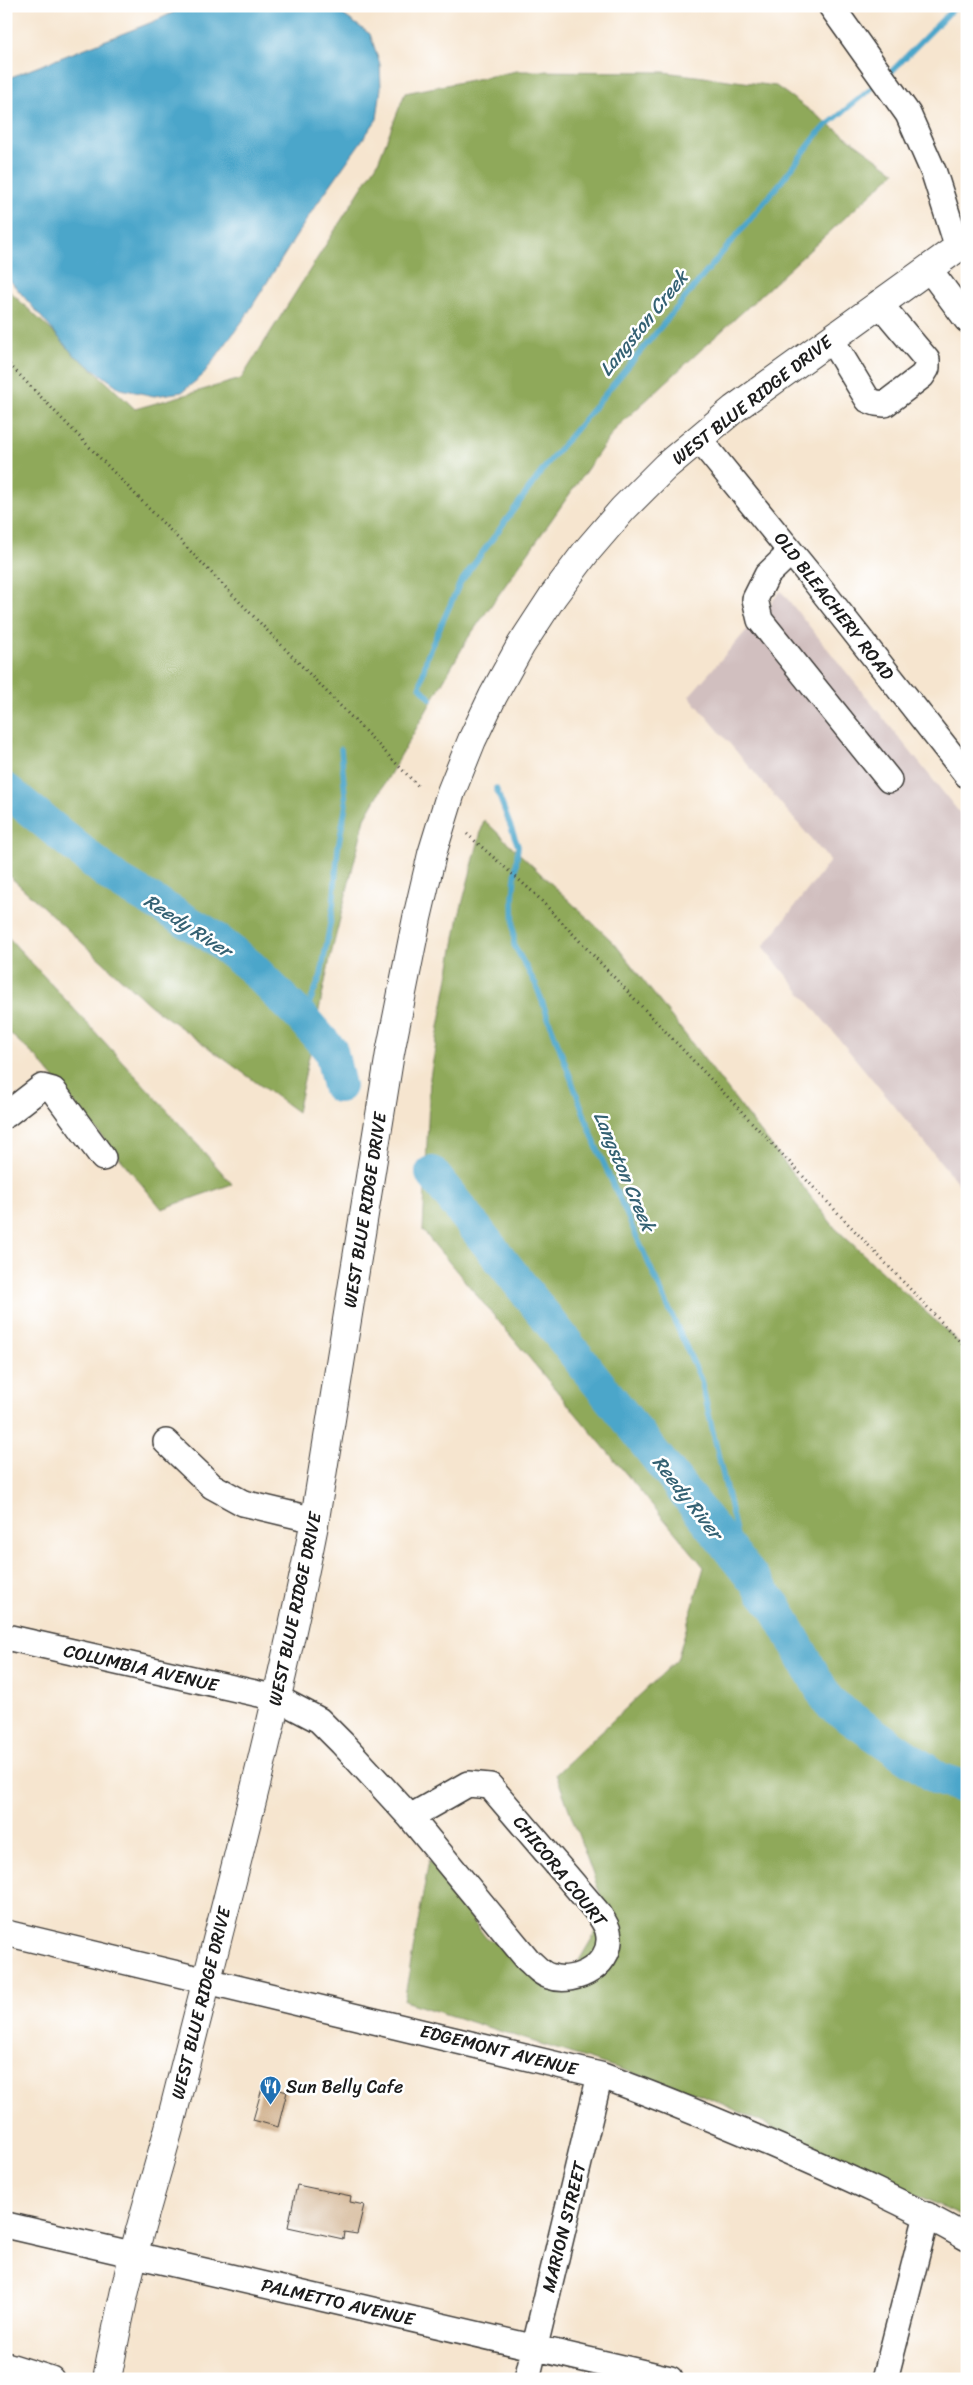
<svg xmlns="http://www.w3.org/2000/svg" width="973" height="2385" viewBox="0 0 973 2385" font-family="Sriracha,sans-serif">
	<style>
		.industrial { fill: #d1bfbf }
		.forest { fill: #8fa95a; stroke: #56623b }
		.water { fill: #4ca6ca; stroke: #346173 }
		.lines { fill: none; stroke-linecap: round; stroke-linejoin: round }
		.stream { stroke: #4ca6ca; stroke-width: 5.5 }
		.river { stroke: #4ca6ca; stroke-width: 34 }
		.building { fill: #cfae89 }
		.minor-casing { stroke: #3d3a37; stroke-width: 28 }
		.major-casing { stroke: #3d3a37; stroke-width: 30 }
		.path { stroke: #3d3a37; stroke-width: 3; stroke-dasharray: 1 4; stroke-linecap: butt }
		.minor { stroke: #fff; stroke-width: 25 }
		.major { stroke: #fff; stroke-width: 28 }
		.labels { text-anchor: middle; stroke-width: 5; stroke-linejoin: round; paint-order: stroke }
		.street-label { font-size: 18px; fill: #1c1c1c; stroke: #fff }
		.poi-label { font-size: 18px; fill: #1c1c1c; stroke: #fff; text-anchor: start }
		.water-label { font-size: 19px; font-style: italic; fill: #346173; stroke: #fff }
	</style>
	<rect width="100%" height="100%" fill="#fff"/>
	<filter id="ink" filterUnits="userSpaceOnUse"><feTurbulence type="fractalNoise" baseFrequency=".02" numOctaves="2"/><feDisplacementMap in="SourceGraphic" scale="10" xChannelSelector="R" yChannelSelector="G"/><feConvolveMatrix kernelMatrix="1 2 1 2 8 2 1 2 1" color-interpolation-filters="sRGB"/></filter>
	<filter id="wash" filterUnits="userSpaceOnUse"><feTurbulence type="fractalNoise" baseFrequency=".0096" numOctaves="4" result="noise"/><feDisplacementMap in="SourceGraphic" scale="20" xChannelSelector="R" yChannelSelector="G"/><feGaussianBlur stdDeviation="1.12" result="paint"/><feColorMatrix in="noise" values="0 0 0 0 0 0 0 0 0 0 0 0 0 0 0 0 0 1.4 0 .05"/><feComposite in="paint" operator="in"/></filter>
	<g filter="url(#wash)">
		<rect width="100%" height="100%" fill="#f6e5cf"/>
		<path class="industrial" d="M781,591L967,822V1194L763,947L830,861L689,696Z"/>
		<path class="forest" d="M517,71L664,72L776,86L895,172L617,427L468,638L365,818L330,959L297,1112L151,1006L6,873V288L135,409L241,379L378,162L405,93Z
			M484,820L615,944L835,1228L967,1350V2218L703,2095L404,2001L429,1860L486,1938L571,1974L607,1913L556,1774L677,1660L704,1567L423,1231L430,1077L459,916Z
			M6,935L168,1111L232,1184L162,1209L37,1058L6,1030Z"/>
		<path class="water" d="M187,6H321L342,14L370,34L380,64L381,88L377,119L312,211L244,319L202,376L182,392L154,396L121,389L73,354L6,276V79L155,21Z"/>
		<g class="lines">
			<path class="stream" d="M888,75L956,6
				M431,699L420,687L427,656L460,583L548,463L781,182L820,131L879,82
				M496,788L518,846L513,898L514,945L536,985L596,1146L701,1380L744,1566
				M303,1019L321,975L333,907L338,848L346,805L341,749"/>
			<path class="river" d="M6,790L115,879L210,935L251,967L303,1019L331,1051L339,1086
				M432,1173L776,1608L829,1703L939,1779L967,1788"/>
		</g>
		<g id="blocks">
			<path class="building" d="M263,2085L287,2092L278,2127L253,2120Z
				M297,2185L351,2196L350,2202L364,2205L357,2234L344,2232L343,2239L288,2227Z"/>
		</g>
	</g>
	<g filter="url(#ink)">
		<use href="#blocks" fill-opacity="0" stroke="#3d3a37" stroke-width="1"/>
		<g class="lines">
			<defs>
				<path id="minor" d="M831,6L908,114L934,173L958,248
					M929,269L967,320
					M831,339L868,400L876,403L885,404L922,376L927,368V360L879,303
					M699,439L813,579L967,775
					M791,552L767,575L755,599L760,620L889,780
					M6,1115L42,1087L53,1090L103,1158
					M166,1442L212,1486L243,1503L315,1520
					M6,1637L277,1698L319,1720L342,1743L410,1817L528,1960C534,1965 541,1974 549,1976C576,1986 616,1963 608,1931C607,1926 602,1919 599,1914L490,1786L468,1784L410,1817
					M6,1933L600,2075C662,2098 722,2123 783,2149C845,2176 908,2204 967,2238
					M6,2225L670,2379
					M6,2365L51,2379
					M527,2379L600,2075
					M885,2379L927,2215"/>
				<path id="major" d="M107,2379C115,2337 123,2295 134,2253C146,2206 161,2160 173,2113C222,1918 275,1723 314,1525L390,1053L417,918L432,854L451,792L472,740L493,696L521,645L553,596L586,552L623,509L666,466L734,409L967,241"/>
			</defs>
			<use href="#minor" class="minor-casing"/>
			<use href="#major" class="major-casing"/>
			<path class="path" d="M6,361L420,788
				M467,834L535,894L967,1349"/>
			<use href="#minor" class="minor"/>
			<use href="#major" class="major"/>
		</g>
	</g>
	<defs>
		<symbol id="restaurant-pin" viewBox="-11 -11 22 30"><path d="M0 17L-7.5 6A9.5 9.5 0 1 1 7.5 6Z" fill="#1f6fb2" stroke="#fff"/><path d="M-5-6h1v4h1v-4h1v4h1v-4h1v5L-1.5 .5V6h-2V.5L-5-1ZM5-6V6H3V1.5H1.5Q1.5-4 5-6Z" fill="#fff"/></symbol>
	</defs>
	<g fill-rule="evenodd">
		<use href="#restaurant-pin" x="258" y="2074" width="25" height="34"/>
	</g>
	<g class="labels">
		<g class="street-label">
			<text transform="translate(752 400) rotate(-38)" y="6">WEST BLUE RIDGE DRIVE</text>
			<text transform="translate(834 606) rotate(52)" y="6">OLD BLEACHERY ROAD</text>
			<text transform="translate(365 1210) rotate(-81)" y="6">WEST BLUE RIDGE DRIVE</text>
			<text transform="translate(295 1609) rotate(-78)" y="6">WEST BLUE RIDGE DRIVE</text>
			<text transform="translate(141 1668) rotate(13)" y="6">COLUMBIA AVENUE</text>
			<text transform="translate(560 1871) rotate(51)" y="6">CHICORA COURT</text>
			<text transform="translate(201 2003) rotate(-76)" y="6">WEST BLUE RIDGE DRIVE</text>
			<text transform="translate(499 2050) rotate(14)" y="6">EDGEMONT AVENUE</text>
			<text transform="translate(564 2227) rotate(-76)" y="6">MARION STREET</text>
			<text transform="translate(338 2302) rotate(13)" y="6">PALMETTO AVENUE</text>
		</g>
		<g class="poi-label">
			<text x="286" y="2093">Sun Belly Cafe</text>
		</g>
		<g class="water-label">
			<text transform="translate(643 323) rotate(-51)" y="7">Langston Creek</text>
			<text transform="translate(188 925) rotate(33)" y="7">Reedy River</text>
			<text transform="translate(625 1171) rotate(67)" y="7">Langston Creek</text>
			<text transform="translate(688 1497) rotate(52)" y="7">Reedy River</text>
		</g>
	</g>
	<rect width="973" height="2385" fill="none" stroke="#fff" stroke-width="25"/>
</svg>
